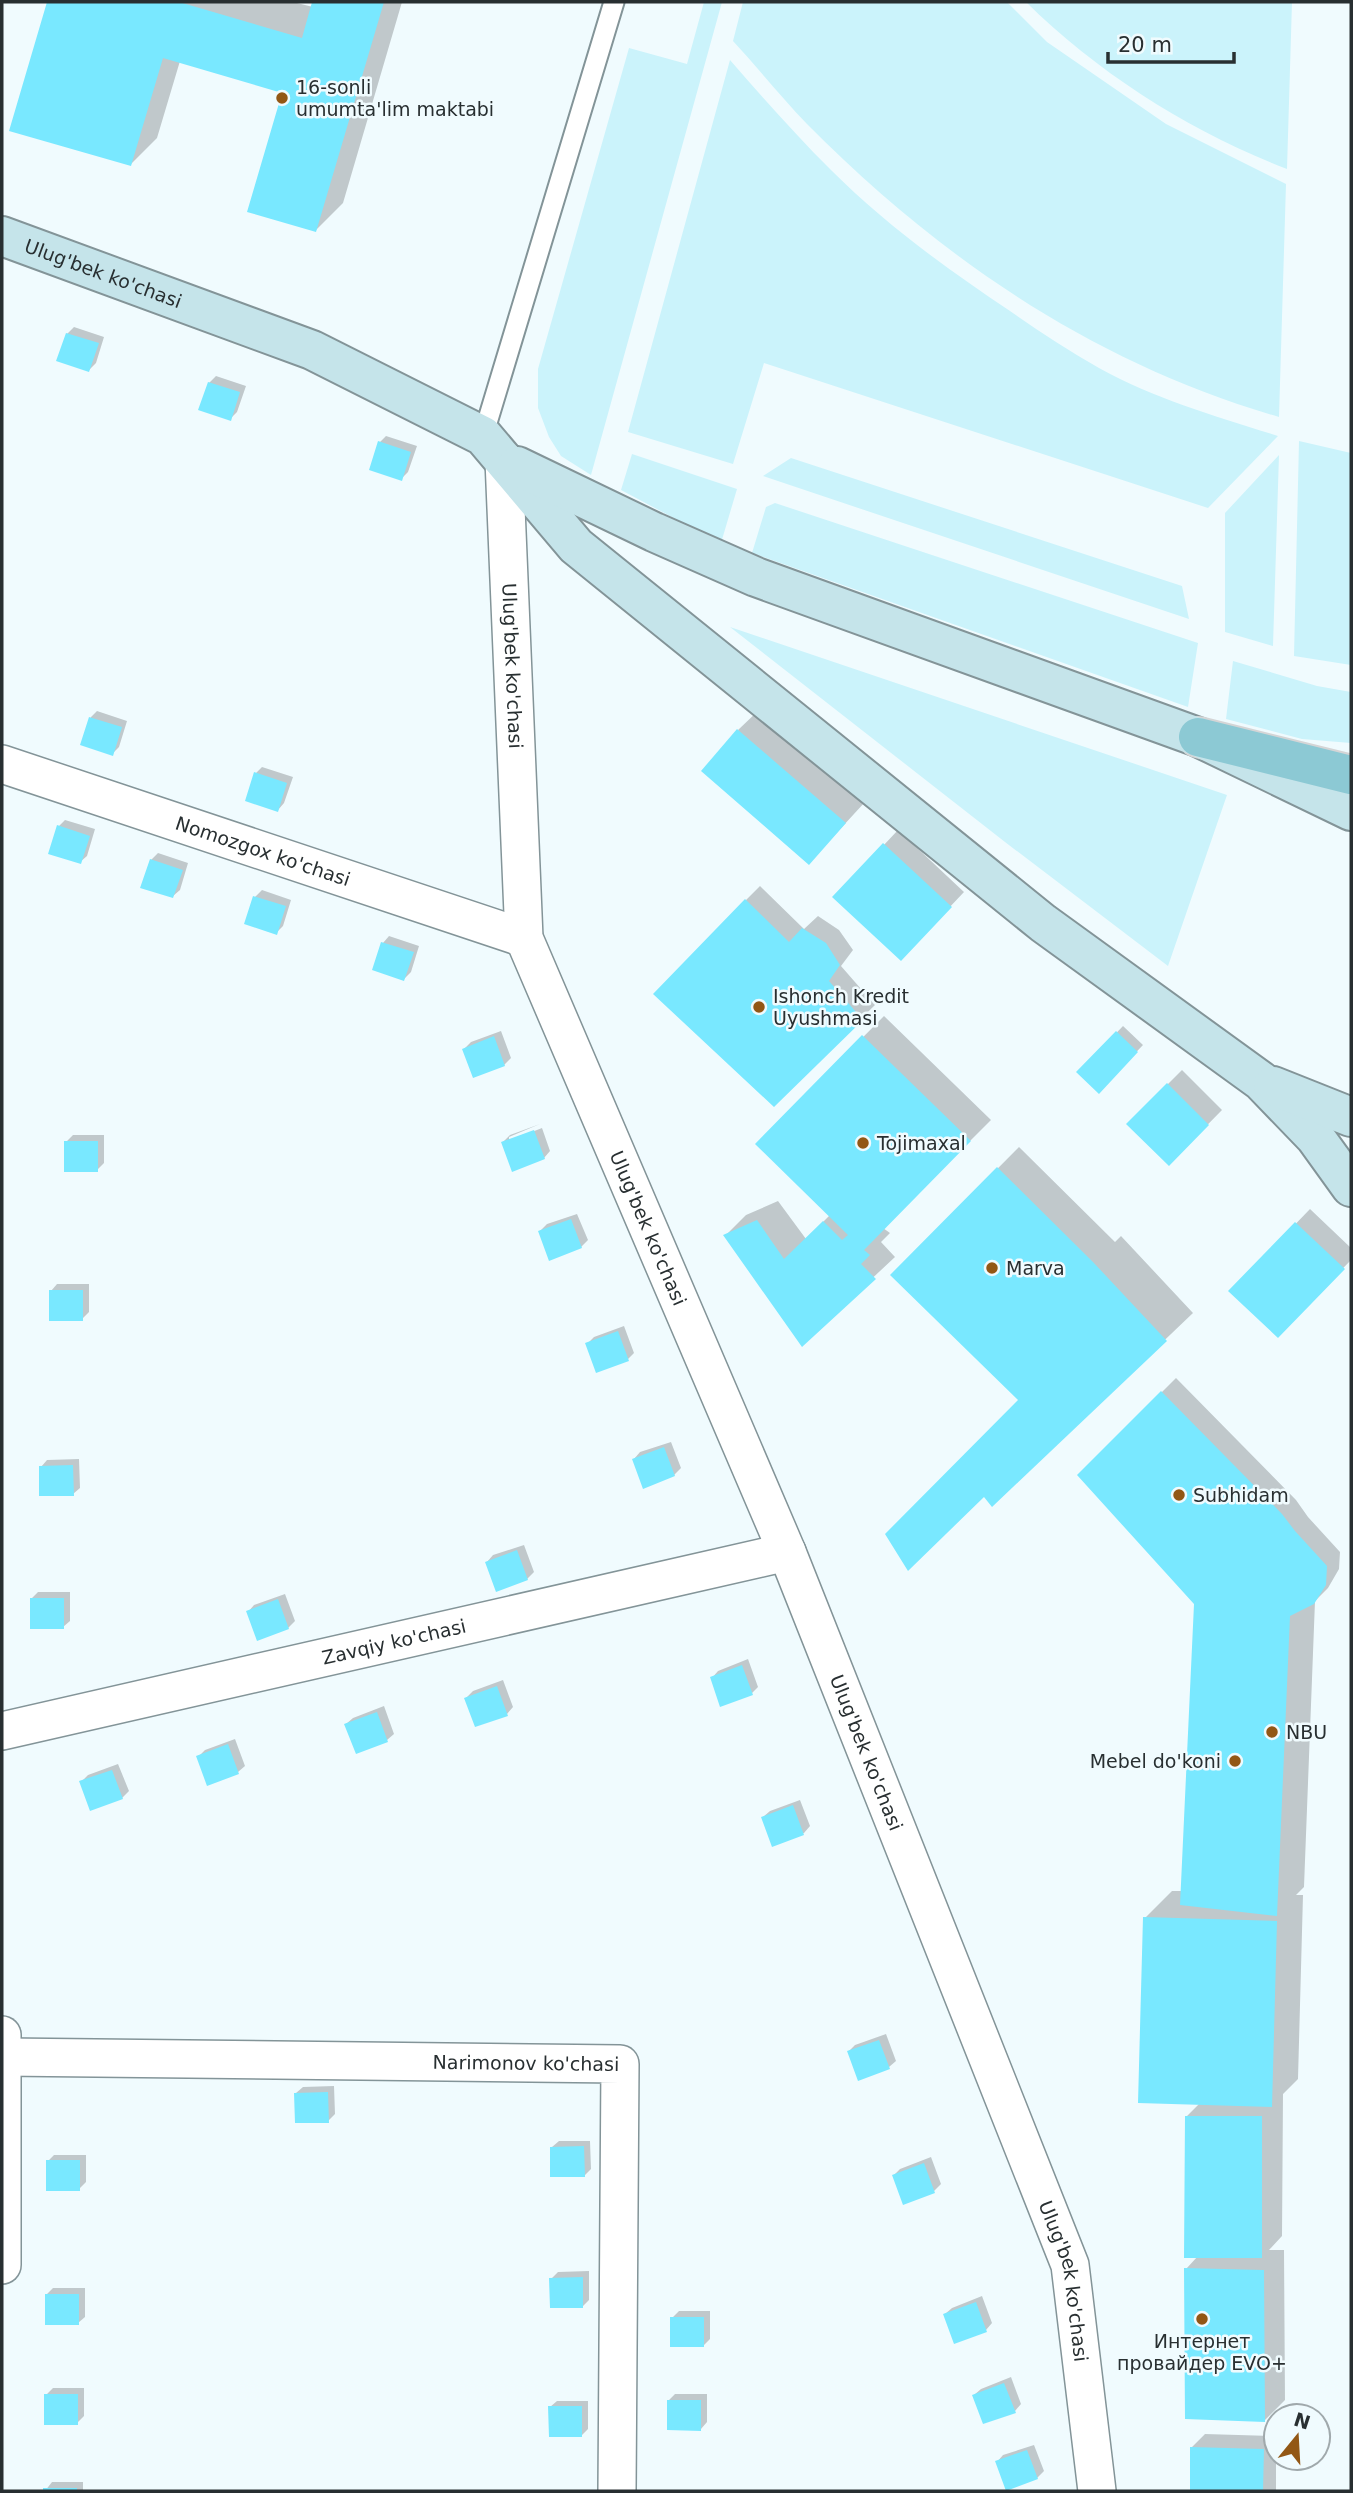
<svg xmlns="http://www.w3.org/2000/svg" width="1353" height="2493" viewBox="0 0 1353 2493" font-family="'DejaVu Sans',sans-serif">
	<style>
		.green { fill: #cbf3fb }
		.shadow { fill: #0003 }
		.building { fill: #79e8ff }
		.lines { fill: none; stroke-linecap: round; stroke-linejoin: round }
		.lane-casing { stroke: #839498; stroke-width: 23 }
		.street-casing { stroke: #839498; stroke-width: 40 }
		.secondary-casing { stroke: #839498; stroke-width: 42 }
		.primary-casing { stroke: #d4d5d6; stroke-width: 42 }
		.lane { stroke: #fff; stroke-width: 19 }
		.street { stroke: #fff; stroke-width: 37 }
		.secondary { stroke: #c5e4ea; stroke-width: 38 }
		.primary { stroke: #8cc9d4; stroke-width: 38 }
		.poi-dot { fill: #925715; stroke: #f0fbfe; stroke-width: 2.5 }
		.labels { text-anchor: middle; stroke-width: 5; stroke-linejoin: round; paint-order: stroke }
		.poi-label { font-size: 19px; fill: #282f31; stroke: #f0fbfe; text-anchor: start }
		.street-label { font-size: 19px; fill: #282f31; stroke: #f0fbfe }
	</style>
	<rect width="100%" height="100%" fill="#f0fbfe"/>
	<path class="green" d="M704,2H722L591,475L561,456L549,437L538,408V369L629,48L687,64Z
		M743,2H1007L1047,42L1166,124L1286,184L1279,417C1094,363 942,260 807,124C781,97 758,68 733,41Z
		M1026,2H1292L1287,169C1191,132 1099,74 1026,2Z
		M730,60C763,98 796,135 831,170C885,224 947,269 1010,311C1039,331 1069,351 1099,368C1155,399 1218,417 1278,436L1208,508L764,363L733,464L628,432Z
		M1299,441L1351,453V665L1294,656Z
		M632,454L737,489L721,543L621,490Z
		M1279,455L1273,646L1225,632V513Z
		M791,458L1182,586L1189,619L763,476Z
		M775,503L1198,643L1188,707L752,553L766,507Z
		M730,627L1227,795L1168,966L1005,842Z
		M1233,661L1317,686L1351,692V743L1302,739L1226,719Z"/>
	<path class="shadow" d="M49,2H293L313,7L314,2H402L343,203L316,230L284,92L180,61L157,138L130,165L11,129Z
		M74,327L104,337L96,363L89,370L67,334Z
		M216,376L246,386L237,412L230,419L209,383Z
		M386,436L417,446L408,472L401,479L380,442Z
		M759,710L865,802L809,863L738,730Z
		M97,711L127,721L119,747L112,754L82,744L91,717Z
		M262,767L293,777L284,803L278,810L256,773Z
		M65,820L95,829L87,856L80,862L59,826Z
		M898,830L964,892L914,945L835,897Z
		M158,853L188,863L180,890L173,896L151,860Z
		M760,886L804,929L818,916L839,930L853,950L841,966L875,1005L774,1105L746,900Z
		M262,890L291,900L283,926L276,933L255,897Z
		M389,936L419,946L411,972L404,979L383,943Z
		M884,1016L991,1120L883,1228L890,1233L881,1242L895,1257L802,1344L726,1235L746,1215L778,1201L806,1239L830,1215L757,1144Z
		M1123,1026L1143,1045L1099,1091L1079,1072Z
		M501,1031L511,1058L504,1065L464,1049L471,1042Z
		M1182,1070L1222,1110L1169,1164L1128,1124Z
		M540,1124L509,1137V1141L542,1128L550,1151L544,1158L503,1142L510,1135Z
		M73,1135H104V1163L97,1170L66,1142Z
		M1019,1147L1115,1242L1121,1236L1193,1313L992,1505L1020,1400L892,1275Z
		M1310,1209L1351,1248V1260L1278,1335L1231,1291Z
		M577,1214L588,1240L581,1247L540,1231L547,1224Z
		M57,1284H89V1312L82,1319L51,1291Z
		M624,1326L634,1353L628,1359L587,1344L594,1337Z
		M1176,1378L1296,1500L1308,1517L1340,1552L1339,1569L1328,1588L1315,1601L1304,1887L1296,1895H1303L1298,2079L1283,2094L1282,2236L1269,2250H1284L1285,2400L1264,2421L1186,2269L1198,2256L1187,2116L1200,2103L1145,1918L1172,1891H1183L1196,1603L1079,1475Z
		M671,1442L681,1468L674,1475L634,1459L640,1452Z
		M79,1459L80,1488L73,1494L41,1467L47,1460Z
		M524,1545L534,1572L527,1579L487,1562L493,1555Z
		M38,1592H70V1621L63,1627L31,1599Z
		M285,1594L295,1621L288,1628L248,1612L254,1605Z
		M748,1659L758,1687L752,1693L712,1678L718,1671Z
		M503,1680L513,1707L507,1714L466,1698L473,1691Z
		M384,1706L394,1734L387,1740L346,1724L353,1718Z
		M235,1739L245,1766L238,1772L208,1784L198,1757L205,1750Z
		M118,1764L129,1791L122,1798L81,1782L88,1775Z
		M800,1800L810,1826L804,1833L773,1844L763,1817L770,1811Z
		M886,2034L896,2061L889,2067L849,2051L855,2045Z
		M334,2086L335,2114L328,2121L296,2093L303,2087Z
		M559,2141H590L591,2169L584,2176L552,2147Z
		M54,2155H86V2182L79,2189L48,2161Z
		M931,2157L941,2184L934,2191L904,2202L894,2175L900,2169Z
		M589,2271V2300L583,2306L551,2279L558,2272Z
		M53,2288H85V2317L78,2323L46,2295Z
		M982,2296L992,2323L986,2330L945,2314L952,2308Z
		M679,2311H710V2339L703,2346L672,2318Z
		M1011,2377L1021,2404L1015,2411L974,2395L981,2389Z
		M53,2388H84V2416L77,2423L46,2395Z
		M675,2394H707V2422L701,2429L669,2400Z
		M557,2401H588V2429L582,2435L550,2407Z
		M1205,2434L1276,2436V2491H1192L1191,2448Z
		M1034,2445L1044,2471L1037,2478L997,2462L1003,2455Z
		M52,2482H83V2491H45Z"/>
	<path class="building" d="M47,2H179L302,38L312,2H384L316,232L247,212L282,93L163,58L131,166L9,131Z
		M66,333L99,343L89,372L56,361Z
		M208,382L240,392L231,421L198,410Z
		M378,441L411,452L402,481L369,470Z
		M89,717L122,727L113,756L80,745Z
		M737,729L846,823L809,865L701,771Z
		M254,772L287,783L278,812L245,801Z
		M57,825L90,836L81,864L48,854Z
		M883,843L952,907L901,961L832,897Z
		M150,859L183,870L173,898L140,888Z
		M253,896L286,906L277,935L244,924Z
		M745,899L789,942L802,928L826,943L840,965L829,981L863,1020L774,1107L653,994Z
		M381,942L414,952L404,981L372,970Z
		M1116,1031L1138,1052L1099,1094L1076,1072Z
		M862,1035L971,1141L864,1250L870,1255L861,1264L876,1279L802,1347L723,1235L757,1220L784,1259L823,1221L842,1240L848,1235L755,1144Z
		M494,1036L505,1066L473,1078L462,1049Z
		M1167,1083L1209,1125L1169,1166L1126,1124Z
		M534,1130L545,1159L512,1172L501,1142Z
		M64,1141H98V1172H64Z
		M997,1167L1093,1262L1167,1341L992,1507L984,1497L908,1571L885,1534L1018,1400L890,1275Z
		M571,1219L582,1248L549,1261L538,1231Z
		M1295,1222L1345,1269L1278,1338L1228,1291Z
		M49,1290H83V1321H49Z
		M618,1331L629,1361L596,1373L585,1343Z
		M1161,1391L1282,1514L1295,1531L1327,1566L1326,1585L1314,1604L1290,1616L1277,1916L1180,1905L1194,1604L1077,1475Z
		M664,1447L675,1476L643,1489L632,1459Z
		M73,1465L74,1496H39V1466Z
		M517,1550L528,1580L496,1592L485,1562Z
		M30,1598H64V1629H30Z
		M278,1599L289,1629L257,1641L246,1611Z
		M742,1665L753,1695L720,1707L710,1677Z
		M497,1686L508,1716L475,1727L464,1698Z
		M377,1712L388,1742L356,1754L344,1724Z
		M228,1744L239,1774L207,1786L196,1756Z
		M112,1770L123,1799L90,1811L79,1781Z
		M793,1805L804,1835L772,1847L761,1817Z
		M1143,1917L1277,1921L1272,2107L1138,2103Z
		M879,2040L890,2069L858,2081L847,2051Z
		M328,2092L329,2123H295L294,2093Z
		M1185,2116H1262V2258H1184Z
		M584,2146L585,2177H550V2147Z
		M46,2160H80V2191H46Z
		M924,2163L935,2193L903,2205L892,2175Z
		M1184,2268L1264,2270L1265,2422L1185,2419Z
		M583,2277V2308H550L549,2278Z
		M45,2294H79V2325H45Z
		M976,2302L987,2332L954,2344L943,2314Z
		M670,2317H704V2347H670Z
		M1004,2383L1016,2413L983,2424L972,2395Z
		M44,2394H78V2425H44Z
		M667,2400H701V2431L667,2430Z
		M548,2406H582V2437H549Z
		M1190,2447L1264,2449L1263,2491H1190Z
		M1027,2450L1038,2479L1006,2491L995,2461Z
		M43,2488H77V2491H43Z"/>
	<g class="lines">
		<defs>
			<path id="lane" d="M483,436L614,2"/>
			<g id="street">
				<path id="s1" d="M504,460L524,938L787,1552L1070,2265L1097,2491"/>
				<path id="s2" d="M2,764L524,938"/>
				<path id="s3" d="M2,1731L787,1552"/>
				<path id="s4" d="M4,2057L620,2064L617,2491"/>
				<path d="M2,2265V2035"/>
			</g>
			<g id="secondary">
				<path id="s5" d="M2,236L312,350L483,436L576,546L1043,923L1261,1081L1315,1137L1351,1187"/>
				<path d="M517,466L654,532L756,577L1198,737L1351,811"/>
				<path d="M1273,1086L1351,1117"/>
			</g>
			<path id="primary" d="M1198,737L1351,775"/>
		</defs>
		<use href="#lane" class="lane-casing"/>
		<use href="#street" class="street-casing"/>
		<use href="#secondary" class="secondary-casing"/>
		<use href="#primary" class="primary-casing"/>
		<use href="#lane" class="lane"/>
		<use href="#street" class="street"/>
		<use href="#secondary" class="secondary"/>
		<use href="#primary" class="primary"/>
	</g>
	<g class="poi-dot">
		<circle cx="282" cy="98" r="7"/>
		<circle cx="759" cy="1007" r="7"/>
		<circle cx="863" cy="1143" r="7"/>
		<circle cx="992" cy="1268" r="7"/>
		<circle cx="1179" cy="1495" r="7"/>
		<circle cx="1272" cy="1732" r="7"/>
		<circle cx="1235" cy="1761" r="7"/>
		<circle cx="1202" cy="2319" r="7"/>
	</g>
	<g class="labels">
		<g class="poi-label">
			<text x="296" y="94">16-sonli<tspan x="296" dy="22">umumta'lim maktabi</tspan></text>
			<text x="773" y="1003">Ishonch Kredit<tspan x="773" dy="22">Uyushmasi</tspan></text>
			<text x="877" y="1150">Tojimaxal</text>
			<text x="1006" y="1275">Marva</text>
			<text x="1193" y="1502">Subhidam</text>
			<text x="1286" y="1739">NBU</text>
			<text x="1221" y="1768" text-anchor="end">Mebel do'koni</text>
			<text x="1202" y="2348" text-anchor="middle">Интернет<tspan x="1202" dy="22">провайдер EVO+</tspan></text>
		</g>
		<g class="street-label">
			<text dy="7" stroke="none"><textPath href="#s5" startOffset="108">Ulug'bek ko'chasi</textPath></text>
			<text dy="7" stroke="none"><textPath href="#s1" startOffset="206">Ulug'bek ko'chasi</textPath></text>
			<text dy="7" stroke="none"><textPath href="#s2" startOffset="275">Nomozgox ko'chasi</textPath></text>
			<text dy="7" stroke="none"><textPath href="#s1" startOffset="794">Ulug'bek ko'chasi</textPath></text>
			<text dy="7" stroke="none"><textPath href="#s3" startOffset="402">Zavqiy ko'chasi</textPath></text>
			<text dy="7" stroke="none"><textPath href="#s1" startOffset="1362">Ulug'bek ko'chasi</textPath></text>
			<text dy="7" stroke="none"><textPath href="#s4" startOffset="522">Narimonov ko'chasi</textPath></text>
			<text dy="7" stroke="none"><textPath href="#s1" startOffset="1928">Ulug'bek ko'chasi</textPath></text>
		</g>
	</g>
	<rect width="1353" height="2493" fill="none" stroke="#282f31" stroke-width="7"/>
	<g transform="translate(1297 2437) rotate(18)"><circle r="33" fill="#f0fbfe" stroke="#a0a9ac" stroke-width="2"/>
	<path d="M0-5L12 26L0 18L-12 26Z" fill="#925715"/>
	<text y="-10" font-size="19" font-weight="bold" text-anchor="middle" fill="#282f31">N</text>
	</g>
	<path d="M1108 52v10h126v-10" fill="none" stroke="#282f31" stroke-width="3.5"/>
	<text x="1118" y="52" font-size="21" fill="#282f31" stroke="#f0fbfe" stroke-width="5" paint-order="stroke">20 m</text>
</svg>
